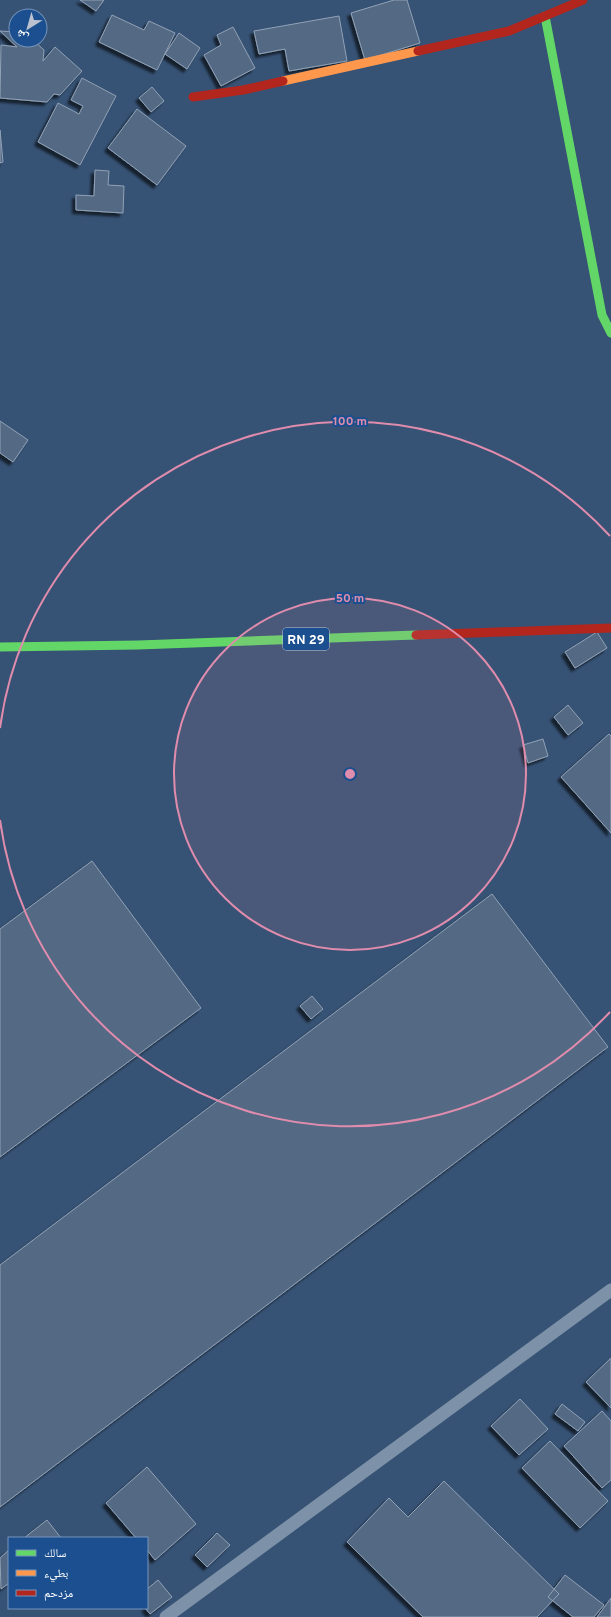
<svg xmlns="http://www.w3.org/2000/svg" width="611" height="1617" viewBox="0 0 611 1617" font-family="Overpass,'Noto Naskh Arabic',sans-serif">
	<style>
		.building { fill: #526984; stroke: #92a2b6; filter: url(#shadow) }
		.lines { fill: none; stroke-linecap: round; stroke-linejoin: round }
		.lane { stroke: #7d92a8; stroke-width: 13 }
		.fast { stroke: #63d668; stroke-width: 9 }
		.slow { stroke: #ff974d; stroke-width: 9 }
		.jam { stroke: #b3261e; stroke-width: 9 }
		.ring { fill: none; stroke: #e08cad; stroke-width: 2 }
		.labels { text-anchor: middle; stroke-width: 4; stroke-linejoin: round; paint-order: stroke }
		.shield { fill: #1b4f8f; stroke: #bbcadd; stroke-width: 1 }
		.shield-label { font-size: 13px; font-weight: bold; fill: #fff }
		.centre { fill: #e08cad; stroke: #1b4f8f; stroke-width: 2 }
		.ring-label { font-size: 12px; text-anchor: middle; font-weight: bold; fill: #e08cad; stroke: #1b4f8f; stroke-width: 4; stroke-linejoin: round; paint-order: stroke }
	</style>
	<defs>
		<filter id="shadow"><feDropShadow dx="-3.5" dy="3.5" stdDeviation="1" flood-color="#0009"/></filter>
	</defs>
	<rect width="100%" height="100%" fill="#365274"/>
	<path class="building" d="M80,0H104L96,11Z
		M394,0H407L420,43L365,60L351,13Z
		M112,15L144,30L149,21L175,33L157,70L99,42Z
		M339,16L347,61L289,71L285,49L259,54L254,31Z
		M233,27L255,68L221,86L204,55L221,45L217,35Z
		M0,31L16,32V40H33L44,50L43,61L55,47L82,71L60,95L54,94L47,102L0,98L1,45L17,47Z
		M179,33L200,48L187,69L165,54Z
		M82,78L116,96L80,165L38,142L58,103L79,114L83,106L71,100Z
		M152,87L164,101L151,112L139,98Z
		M137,109L186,146L157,185L108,148Z
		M0,130L3,162L0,163Z
		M95,170L109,171L108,185L124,186L123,213L76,210V195L94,196Z
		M0,421L28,440L13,462L0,453Z
		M597,632L607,648L575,668L565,652Z
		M568,705L583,723L568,735L554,717Z
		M609,734L611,736V833L561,777Z
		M543,739L548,756L528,763L523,745Z
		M92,861L201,1008L0,1157V929Z
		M492,894L608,1047L0,1507V1265Z
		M312,996L323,1009L311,1019L300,1006Z
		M611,1358V1408L586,1382Z
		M520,1399L548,1429L519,1455L491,1426Z
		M562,1404L585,1422L578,1431L555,1414Z
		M602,1411L611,1421V1480L602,1488L564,1446Z
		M550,1441L608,1501L580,1528L522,1468Z
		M147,1467L196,1524L155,1560L147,1550V1538H136L106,1503Z
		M444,1481L559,1594L537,1617H423L347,1542L389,1498L408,1517Z
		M47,1520L61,1538H24Z
		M217,1533L230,1545L207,1567L195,1555Z
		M9,1550V1583L1,1589L0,1558Z
		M565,1575L604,1605L594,1617H573L548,1597Z
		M158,1580L172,1597L150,1614L145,1608H147V1589Z
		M611,1598V1617H597Z"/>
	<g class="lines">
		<path class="lane" d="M166,1617L611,1290"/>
		<path class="fast" d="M545,16L602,315L611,333
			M0,647L138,645L416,635"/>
		<path class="slow" d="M283,81L418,51"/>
		<path class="jam" d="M418,51L509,31L583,0
			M193,97L243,90L283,81
			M416,635L611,628"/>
	</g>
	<circle cx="350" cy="774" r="176" fill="#e08cad" fill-opacity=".12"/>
	<g class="ring">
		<circle cx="350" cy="774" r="176"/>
		<path d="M610 1012A353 353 0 0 1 0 820M0 728A353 353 0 0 1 610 536"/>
	</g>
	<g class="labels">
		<rect class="shield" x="283" y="628" width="46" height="22" rx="3"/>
		<g class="shield-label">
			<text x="306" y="644">RN 29</text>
		</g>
	</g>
	<circle cx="350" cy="774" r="6" class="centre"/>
	<g class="ring-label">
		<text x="350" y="425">100 m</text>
		<text x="350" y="602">50 m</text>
	</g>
	<rect x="8" y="1537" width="140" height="72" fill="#1b4f8f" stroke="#7695bc"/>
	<rect x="16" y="1550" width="20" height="6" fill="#63d668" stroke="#7695bc"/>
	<text x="44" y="1557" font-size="12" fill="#ffffff">سالك</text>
	<rect x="16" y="1570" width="20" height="6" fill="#ff974d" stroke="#7695bc"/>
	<text x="44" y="1577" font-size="12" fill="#ffffff">بطيء</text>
	<rect x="16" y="1590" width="20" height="6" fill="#b3261e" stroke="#7695bc"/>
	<text x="44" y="1597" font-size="12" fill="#ffffff">مزدحم</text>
	<g transform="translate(28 28) rotate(217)"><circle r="19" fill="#1b4f8f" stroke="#7695bc"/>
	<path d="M0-3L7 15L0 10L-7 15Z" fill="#b9c2ce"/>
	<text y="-6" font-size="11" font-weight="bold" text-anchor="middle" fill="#ffffff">ش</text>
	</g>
</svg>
